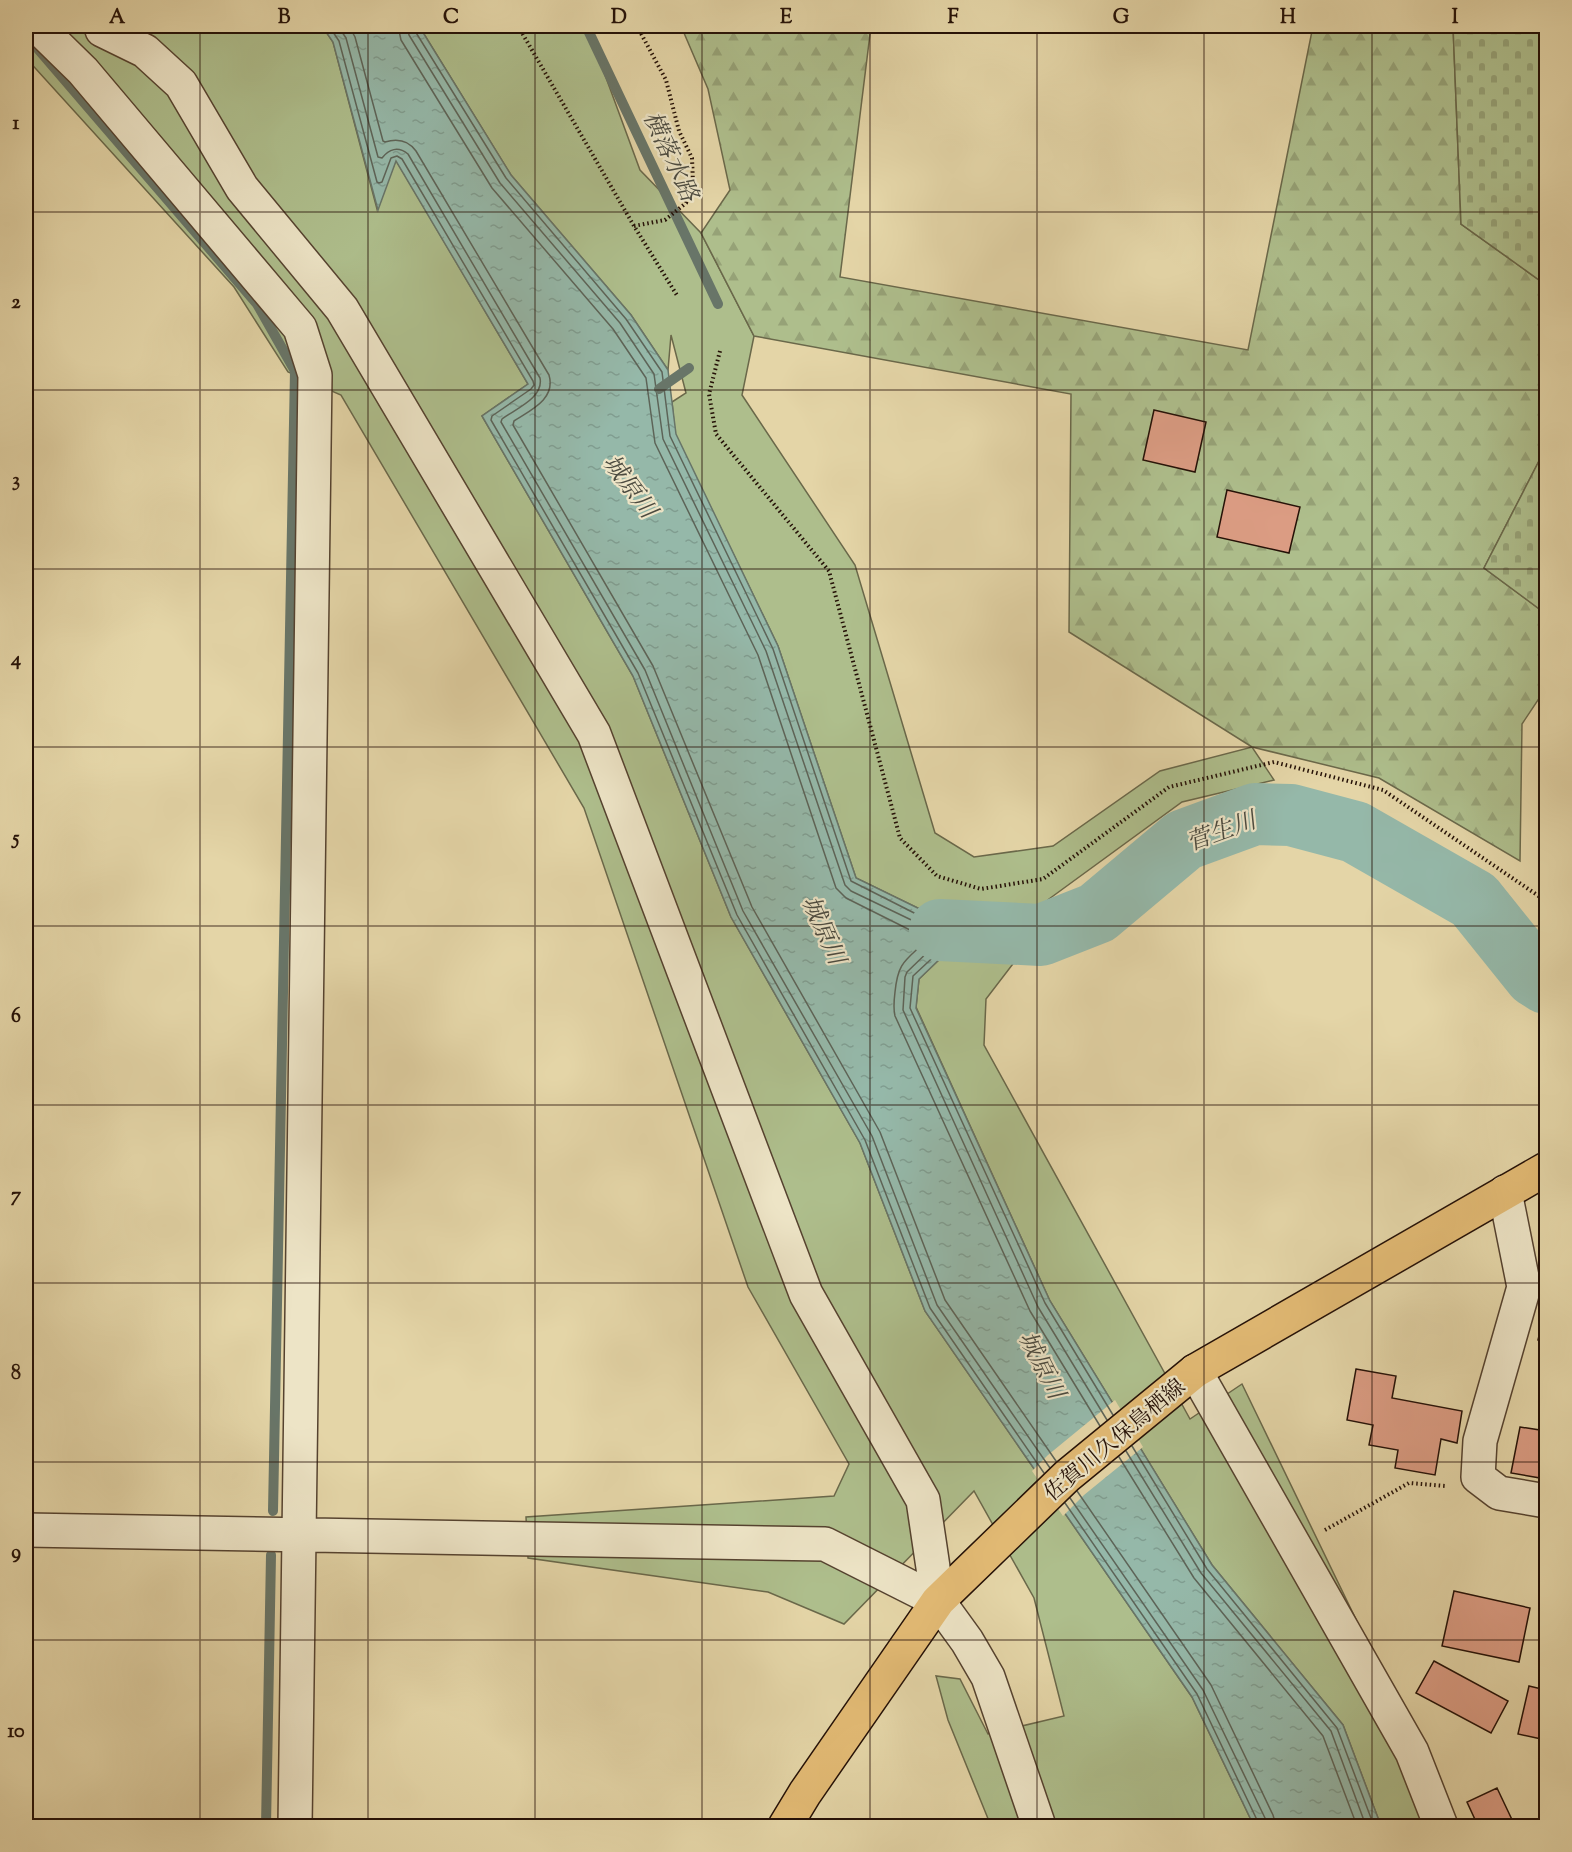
<svg xmlns="http://www.w3.org/2000/svg" width="1572" height="1852" viewBox="0 0 1572 1852" font-family="'Sorts Mill Goudy','Noto Serif JP',serif">
	<style>
		.green { fill: #aebe8c; stroke: #6a684a; stroke-width: 1.5 }
		.forest { fill: url(#forest-firs); stroke: #6a684a; stroke-width: 1.5 }
		.cemetery { fill: url(#cemetery-stones); stroke: #6a684a; stroke-width: 1.5 }
		.water { fill: url(#water-ripples); stroke: #687568; stroke-width: 1.5 }
		.pier { fill: #e4d5a7 }
		.lines { fill: none; stroke-linecap: round; stroke-linejoin: round }
		.shore { stroke: #5d6458; stroke-width: 1.5 }
		.stream { stroke: #687568; stroke-width: 10 }
		.river { stroke: #95b8a9; stroke-width: 62 }
		.building { fill: #db9c83; stroke: #251107; stroke-width: 1.5 }
		.minor-casing { stroke: #55422f; stroke-width: 36 }
		.major-casing { stroke: #251107; stroke-width: 36 }
		.path { stroke: #251107; stroke-width: 4; stroke-dasharray: 1.5 3; stroke-linecap: butt }
		.minor { stroke: #ede4c6; stroke-width: 33 }
		.major { stroke: #e2ba74; stroke-width: 33 }
		.grid { fill: none; stroke: #251107; stroke-width: 1.5; stroke-opacity: 0.55 }
		.labels { text-anchor: middle; stroke-width: 4.5; stroke-linejoin: round; paint-order: stroke }
		.street-label { font-size: 22px; fill: #251107; stroke: #ede4c6 }
		.water-label { font-size: 24px; font-style: italic; fill: #4c4b40; stroke: #ede4c6 }
		.neatline { fill: none; stroke: #251107; stroke-width: 2 }
		.grid-label { font-size: 20px; text-anchor: middle; font-weight: bold; fill: #251107 }
	</style>
	<defs>
		<pattern id="forest-firs" width="22" height="20" patternUnits="userSpaceOnUse" patternTransform="scale(1.5)"><rect width="22" height="20" fill="#aebe8c"/><path d="M5 1l3.5 6h-7zM16 11l3.5 6h-7z" fill="#96a277"/></pattern>
		<pattern id="cemetery-stones" width="16" height="16" patternUnits="userSpaceOnUse" patternTransform="scale(1.5)"><rect width="16" height="16" fill="#aebe8c"/><path d="M2 7V4a2 2 0 0 1 4 0v3zM10 15v-3a2 2 0 0 1 4 0v3z" fill="#96a277"/></pattern>
		<pattern id="water-ripples" width="26" height="14" patternUnits="userSpaceOnUse" patternTransform="scale(1.5)"><rect width="26" height="14" fill="#95b8a9"/><path d="M2 4q2-2 4 0t4 0M15 11q2-2 4 0t4 0" fill="none" stroke="#809d90"/></pattern>
	</defs>
	<rect width="100%" height="100%" fill="#e4d5a7"/>
	<filter id="stains"><feTurbulence type="fractalNoise" baseFrequency=".00333" numOctaves="4"/><feColorMatrix values="0 0 0 0 .2 0 0 0 0 .09 0 0 0 0 .02 0 0 0 .5 -.17"/></filter>
	<radialGradient id="worn" r=".72"><stop offset=".6" stop-color="#630" stop-opacity="0"/><stop offset="1" stop-color="#630" stop-opacity=".3"/></radialGradient>
	<path class="green" d="M26,26H322L333,42L377,209L396,160L528,384L482,416L633,676L731,917L860,1143L925,1311L1192,1697L1254,1826H991L948,1720L936,1676L960,1679L988,1734L1064,1716L1034,1598L974,1491L844,1624L768,1592L528,1558L526,1517L834,1496L849,1464L748,1287L584,808L341,395L288,372L234,287L26,58Z
		M419,26H587L640,170L701,233L754,336L742,395L855,565L935,833L974,857L1053,846L1160,771L1252,747L1274,780L1182,802L1049,899L1028,918L932,915L856,878L778,646L675,434L672,402L686,393L671,335L668,370L631,315L511,175Z
		M1025,948L986,999L984,1045L1190,1419L1242,1384L1456,1826H1381L1343,1725L1212,1565L1050,1301L916,1007L919,979L944,955Z"/>
	<path class="forest" d="M681,26H871L840,277L1248,350L1313,26H1453L1461,224L1546,285V461H1539L1484,568L1546,614V688L1522,724L1520,861L1379,778L1252,747L1069,632L1071,394L754,336L701,233L730,190L708,89Z"/>
	<path class="cemetery" d="M1453,26H1546V285L1461,224Z
		M1539,461H1546V614L1484,568Z"/>
	<path class="water" d="M322,26H419L511,175L631,315L668,370L676,434L778,646L856,878L932,915L1028,918L1025,948L944,955L919,979L916,1008L1050,1301L1212,1565L1343,1725L1381,1826H1254L1192,1697L925,1311L860,1143L731,917L633,676L482,416L528,384L396,161L378,210L333,42Z"/>
	<path class="pier" d="M1115,1400L1143,1447L1084,1495L1063,1516L1032,1471L1048,1455Z"/>
	<g class="lines">
		<path class="shore" d="M329,26L339,41L377,182L379,183L382,182L391,158L397,156L402,159L533,381L534,385L531,389L492,416L491,420L638,673L737,915L865,1140L930,1308L1044,1473
			M338,26L346,38L378,157L382,158C389,149 398,146 408,154L540,378C544,398 515,409 502,419L501,422L645,670L743,911L872,1136L937,1305L1050,1468
			M349,26L355,37L383,141L385,142C398,138 408,140 416,151L549,375C556,399 531,410 514,421L513,425L653,666L752,907L880,1132L945,1300L1056,1461
			M398,26L401,40L492,188L613,329L646,378L655,443L758,655L836,888L846,898L926,938V941C905,961 898,962 895,992C894,1000 893,1008 895,1016L1030,1311L1100,1426
			M407,26L409,35L500,183L620,323L654,374L663,439L766,651L845,885L851,891L928,928L1002,931L1004,932L1002,936L943,941L935,945L907,972L905,977L903,1010L1038,1307L1107,1420
			M414,26L415,31L506,178L626,319L662,372L670,436L773,649L851,881L930,921L1018,924L1020,925L1019,940L1017,943L942,949L913,976L910,1008L1045,1303L1113,1415
			M1132,1446L1207,1569L1337,1728L1374,1826
			M1126,1451L1201,1573L1331,1731L1366,1826
			M1119,1457L1194,1578L1323,1736L1357,1826
			M1077,1491L1211,1685L1273,1815L1276,1826
			M1070,1498L1203,1690L1265,1818L1267,1826
			M1065,1503L1197,1694L1258,1822L1259,1826"/>
		<path class="stream" d="M586,26L718,304
			M32,42L257,304L295,371L273,1511
			M659,389L689,368
			M266,1826L271,1555"/>
		<path class="river" d="M940,930L1041,935L1097,913L1184,840L1255,814L1291,815L1355,832L1474,900L1535,976L1546,983"/>
	</g>
	<path class="building" d="M1154,410L1206,422L1195,472L1143,460Z
		M1227,490L1300,507L1289,553L1217,537Z
		M1546,1308V1342L1538,1340Z
		M1356,1369L1396,1376L1392,1398L1462,1411L1457,1443L1441,1439L1435,1475L1395,1468L1398,1450L1369,1445L1373,1425L1347,1420Z
		M1520,1427L1546,1431V1479L1511,1473Z
		M1454,1591L1530,1608L1519,1662L1442,1646Z
		M1434,1661L1508,1701L1491,1733L1416,1693Z
		M1529,1686L1546,1690V1740L1518,1734Z
		M1497,1788L1515,1826H1478L1467,1802Z"/>
	<g class="lines">
		<defs>
			<path id="minor" d="M37,26L83,71L300,328L315,375L295,1826
				M101,26L102,30L145,51L181,84L242,188L342,309L594,734L806,1294L923,1500L938,1601
				M1505,1192L1524,1287L1480,1441L1478,1477L1499,1493L1546,1501
				M1195,1371L1412,1752L1441,1826
				M26,1530L825,1544L938,1601L967,1641L988,1677L1039,1826"/>
			<path id="major" d="M785,1826L805,1793L938,1601L1067,1476L1195,1371L1546,1169"/>
		</defs>
		<use href="#minor" class="minor-casing"/>
		<use href="#major" class="major-casing"/>
		<path class="path" d="M518,26L634,226L678,297
			M634,226L665,220L686,203L693,183L692,158L679,131L666,80L637,26
			M720,351L709,394L716,434L829,571L900,838L937,876L981,889L1043,879L1169,787L1274,762L1383,790L1546,901
			M1325,1530L1409,1483L1446,1486"/>
		<use href="#minor" class="minor"/>
		<use href="#major" class="major"/>
	</g>
	<path class="grid" d="M200,26V1826M368,26V1826M535,26V1826M702,26V1826M870,26V1826M1037,26V1826M1204,26V1826M1372,26V1826M26,212H1546M26,390H1546M26,569H1546M26,747H1546M26,926H1546M26,1105H1546M26,1283H1546M26,1462H1546M26,1640H1546"/>
	<g class="labels">
		<g class="street-label">
			<text transform="translate(1114 1439) rotate(-40)" y="8">佐賀川久保鳥栖線</text>
		</g>
		<g class="water-label">
			<text transform="translate(671 156) rotate(65)" y="8">横落水路</text>
			<text transform="translate(630 486) rotate(53)" y="8">城原川</text>
			<text transform="translate(1221 831) rotate(-20)" y="8">菅生川</text>
			<text transform="translate(824 930) rotate(66)" y="8">城原川</text>
			<text transform="translate(1042 1365) rotate(63)" y="8">城原川</text>
		</g>
	</g>
	<rect width="1572" height="1852" fill="none" stroke="#e4d5a7" stroke-width="66"/>
	<rect x="33" y="33" width="1506" height="1786" class="neatline"/>
	<g class="grid-label">
		<text x="117" y="23">A</text>
		<text x="284" y="23">B</text>
		<text x="451" y="23">C</text>
		<text x="619" y="23">D</text>
		<text x="786" y="23">E</text>
		<text x="953" y="23">F</text>
		<text x="1121" y="23">G</text>
		<text x="1288" y="23">H</text>
		<text x="1455" y="23">I</text>
		<text x="16" y="129">1</text>
		<text x="16" y="308">2</text>
		<text x="16" y="486">3</text>
		<text x="16" y="665">4</text>
		<text x="16" y="844">5</text>
		<text x="16" y="1022">6</text>
		<text x="16" y="1201">7</text>
		<text x="16" y="1379">8</text>
		<text x="16" y="1558">9</text>
		<text x="16" y="1737">10</text>
	</g>
	<rect width="100%" height="100%" filter="url(#stains)"/>
	<rect width="100%" height="100%" fill="url(#worn)"/>
</svg>
